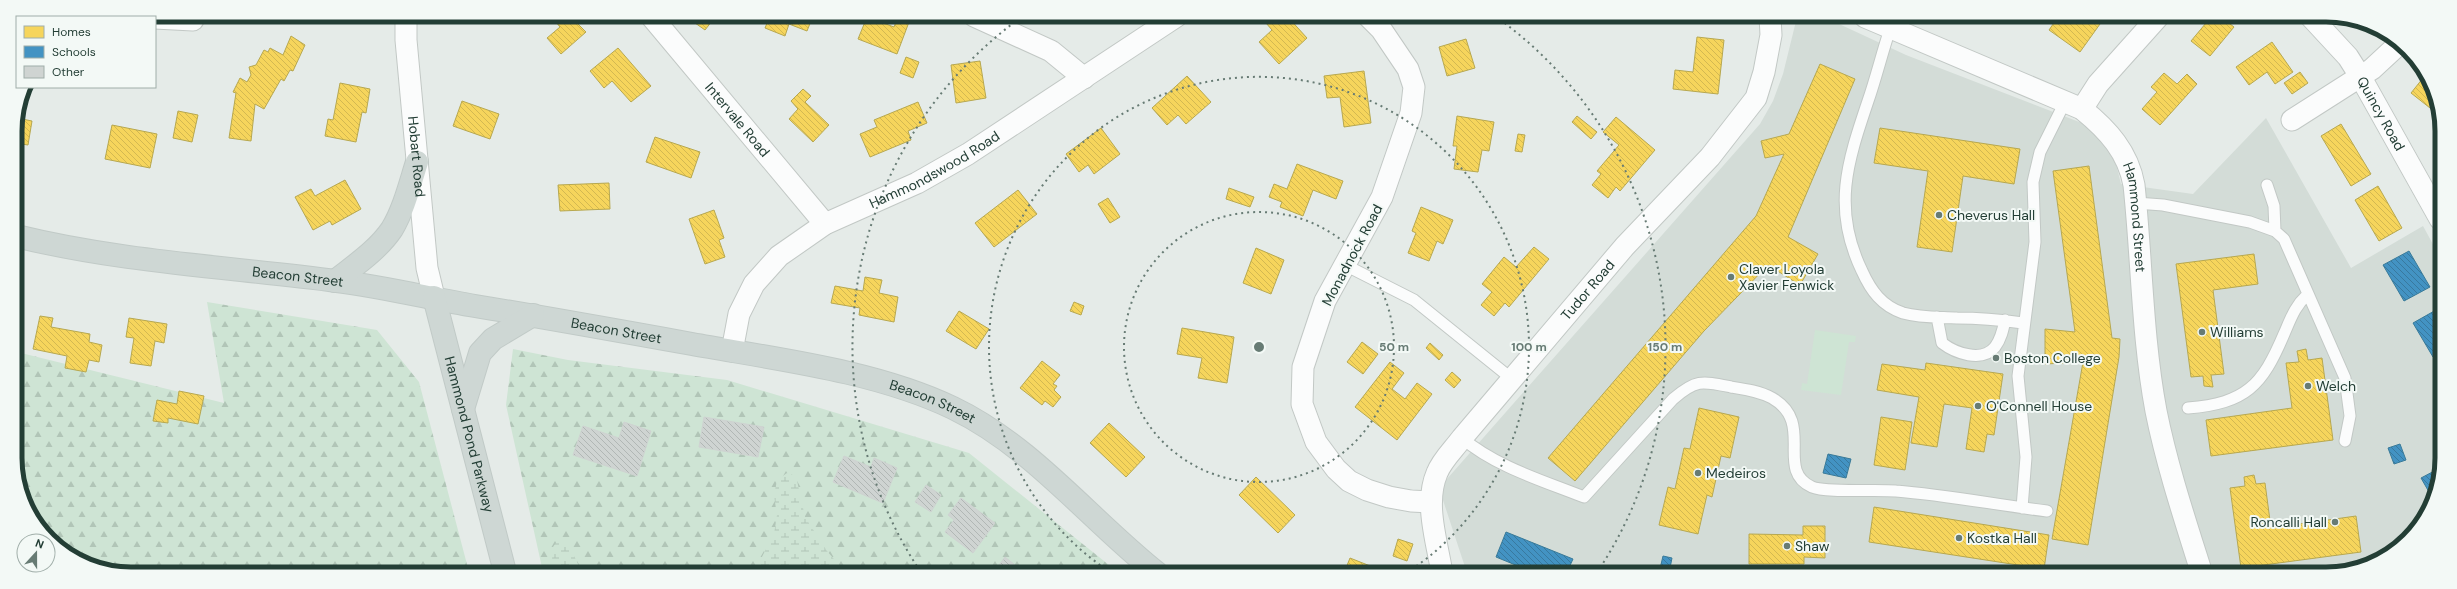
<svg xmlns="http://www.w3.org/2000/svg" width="2457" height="589" viewBox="0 0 2457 589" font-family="'DM Sans',sans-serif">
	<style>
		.built { fill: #d3dcd7 }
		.forest { fill: url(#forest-firs) }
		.wetland { fill: url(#wetland-marsh) }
		.garden { fill: #cee4d4 }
		.homes { fill: url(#homes-back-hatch); stroke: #b7a850 }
		.schools { fill: url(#schools-back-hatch); stroke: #397a98 }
		.building { fill: url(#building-back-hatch); stroke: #ced3d1 }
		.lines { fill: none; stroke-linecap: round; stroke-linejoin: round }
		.lane-casing { stroke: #c2c8c5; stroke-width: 13 }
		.street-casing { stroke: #c2c8c5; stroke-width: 23 }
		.primary-casing { stroke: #c1cac7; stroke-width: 24 }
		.lane { stroke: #fbfcfc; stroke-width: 11 }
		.street { stroke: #fbfcfc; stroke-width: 21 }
		.primary { stroke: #ced7d4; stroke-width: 22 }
		.ring { fill: none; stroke: #677b74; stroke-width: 2; stroke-dasharray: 2 4 }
		.poi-dot { fill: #677b74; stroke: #f3f9f6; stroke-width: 1.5 }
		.labels { text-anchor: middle; stroke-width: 4; stroke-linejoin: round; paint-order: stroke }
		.street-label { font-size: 14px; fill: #233e35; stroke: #f3f9f6 }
		.poi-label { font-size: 14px; fill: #233e35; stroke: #f3f9f6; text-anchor: start }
		.rim { fill: none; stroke: #233e35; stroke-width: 5 }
		.centre { fill: #677b74; stroke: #f3f9f6; stroke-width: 2 }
		.ring-label { font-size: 12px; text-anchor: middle; font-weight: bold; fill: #677b74; stroke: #f3f9f6; stroke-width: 4; stroke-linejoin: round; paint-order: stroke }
	</style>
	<defs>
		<pattern id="forest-firs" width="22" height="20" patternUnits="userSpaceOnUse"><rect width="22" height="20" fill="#cee4d4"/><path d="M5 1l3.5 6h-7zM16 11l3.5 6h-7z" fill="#b1c5b7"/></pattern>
		<pattern id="wetland-marsh" width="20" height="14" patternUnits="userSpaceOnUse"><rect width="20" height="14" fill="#cee4d4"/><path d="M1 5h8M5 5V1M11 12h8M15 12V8" fill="none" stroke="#b1c5b7"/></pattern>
		<pattern id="homes-back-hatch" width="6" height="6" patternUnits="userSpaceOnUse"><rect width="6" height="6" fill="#f6d55c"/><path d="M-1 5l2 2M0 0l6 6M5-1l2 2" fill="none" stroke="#d3b851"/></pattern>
		<pattern id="schools-back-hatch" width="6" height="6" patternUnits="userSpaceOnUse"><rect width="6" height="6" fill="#4393c3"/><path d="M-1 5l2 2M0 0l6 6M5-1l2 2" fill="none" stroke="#38799f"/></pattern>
		<pattern id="building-back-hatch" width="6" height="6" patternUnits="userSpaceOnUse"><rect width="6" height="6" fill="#cfd4d2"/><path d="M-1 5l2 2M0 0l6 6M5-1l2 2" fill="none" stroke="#b1b7b5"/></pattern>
	</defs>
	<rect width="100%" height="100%" fill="#e5ebe8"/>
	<path class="built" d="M1797,17H1824L1906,55L2087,125L2114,156L2121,184L2193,194L2266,118L2351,268L2423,226L2440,257V481L2426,516L2402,545L2370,565L2333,574L1467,573L1439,488L1760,124L1773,101L1783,74Z"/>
	<path class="forest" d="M207,302L377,330L419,382L469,572H108L49,540L17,481V352L224,403Z
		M513,349L568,360L727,380L969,453L1119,573L543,572L506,405Z"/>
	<path class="wetland" d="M787,473L796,476L805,517L827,551L845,572H754L774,534L777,515L774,496L777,480Z
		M559,538L566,540L582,572H551L553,547Z"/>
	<path class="garden" d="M1815,330L1856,336L1855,342H1849L1841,395L1801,390L1802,383L1807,384Z"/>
	<path class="homes" d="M550,15H580L583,18L577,23L586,32L561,54L547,38L560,27Z
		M690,16H716L705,30L688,18Z
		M770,16H813L807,31L789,24L785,36L765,28Z
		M1084,16H1109L1084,20Z
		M1260,16H1287L1307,38L1279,64L1259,42L1272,30Z
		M867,17L894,27L898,17L909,22L897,54L858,39Z
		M2058,17H2105L2080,52L2049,30Z
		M2211,17H2221L2234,27L2210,56L2191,41Z
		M291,36L305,45L293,71L290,70L284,81L281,79L264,109L255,104L251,141L229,138L236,93L233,92L240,78L247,82L251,75L249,67L256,65L264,50L268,52L270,48L283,55Z
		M1697,37L1724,40L1718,94L1673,89L1675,70L1693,72Z
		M1466,39L1475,68L1447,76L1439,47Z
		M2272,42L2293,72L2275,84L2267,72L2249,85L2236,67Z
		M618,48L651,86L631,102L612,81L604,88L590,71Z
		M906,57L919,62L913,78L900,73Z
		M980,61L986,98L956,103L951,65Z
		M1820,64L1855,79L1788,237L1818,254L1800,285L1768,265L1704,331L1575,481L1548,458L1756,216L1784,154L1765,158L1761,141L1789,134Z
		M1364,71L1371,123L1344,127L1340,97L1327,98L1324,76Z
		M2300,72L2308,83L2292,94L2284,83Z
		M2164,73L2177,84L2187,74L2197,84L2160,125L2142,109L2157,92L2151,87Z
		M1187,76L1211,102L1186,124L1178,115L1167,125L1152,108Z
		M2423,78L2435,100L2430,108L2411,93Z
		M340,83L370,89L366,113L362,112L356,142L325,136L328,119L333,120Z
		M803,89L811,96L805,102L829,125L813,142L789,119L798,109L791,101Z
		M462,101L499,114L490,139L453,126Z
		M918,102L927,123L908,131L911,140L870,157L860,134L877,127L874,120Z
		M178,111L198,115L192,142L173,138Z
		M1457,116L1494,122L1489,151L1482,150L1478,172L1454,169L1457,146H1453Z
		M1577,116L1597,132L1591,139L1572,122Z
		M1616,117L1655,150L1620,191L1616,187L1608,198L1592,185L1601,174L1597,171L1619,145L1603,132Z
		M17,118L32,121L28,145L15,143Z
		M2341,124L2371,174L2351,186L2321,136Z
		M112,125L157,134L150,168L105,159Z
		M1101,128L1120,154L1094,174L1088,165L1079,172L1066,154Z
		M1880,128L2020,149L2014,184L1963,176L1952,252L1917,247L1928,171L1874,163Z
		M1518,134L1525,135L1522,152L1515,151Z
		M655,137L700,152L691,178L646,162Z
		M1297,164L1343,181L1336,199L1313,190L1303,216L1280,207L1282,202L1269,197L1274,184L1287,189Z
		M2089,166L2112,338L2120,339L2119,357L2088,545L2052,539L2083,362L2045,364V329L2075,332L2053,171Z
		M345,180L361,209L332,225L330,221L313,230L295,197L311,189L315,196Z
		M609,183L610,209L560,211L558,185Z
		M2378,186L2402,228L2379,241L2355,200Z
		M1229,188L1254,197L1250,207L1226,199Z
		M1018,190L1037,214L994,247L975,223Z
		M1108,198L1120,217L1110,223L1098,204Z
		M1421,207L1453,220L1443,244L1437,241L1429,261L1408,253L1416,233L1412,231Z
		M714,210L724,238L719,240L725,257L705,264L689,219Z
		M1534,247L1549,259L1509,307L1505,303L1494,316L1481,305L1492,292L1482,284L1504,257L1516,267Z
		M1256,248L1284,260L1271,294L1243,283Z
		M2254,254L2258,284L2213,290L2224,374L2211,375L2213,387L2204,386L2203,376L2191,377L2176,264Z
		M865,277L882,280L879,293L898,297L894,322L859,315L860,308L831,303L835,286L863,291Z
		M1074,302L1084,306L1081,315L1070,311Z
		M959,311L989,329L976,349L946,331Z
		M40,316L53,318L51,327L90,334L89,342L102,345L99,362L89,360L86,372L65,368L67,356L33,349Z
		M129,318L167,324L164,343L155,341L151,366L130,363L134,338L126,337Z
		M1182,328L1234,337L1227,383L1198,378L1202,358L1177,354Z
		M1362,342L1378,354L1363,374L1347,362Z
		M1430,343L1443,355L1439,360L1426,348Z
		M2306,349L2308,360L2322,358L2333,440L2211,456L2206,420L2292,408L2286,363L2299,362L2297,351Z
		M1042,361L1060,375L1053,384L1057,386L1054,390L1061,397L1053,407L1045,401L1042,405L1020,388Z
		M1390,362L1404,373L1392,389L1405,399L1417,383L1432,394L1397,440L1355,407Z
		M1926,363L2003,374L1994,435L1987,434L1984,452L1966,449L1972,408L1944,404L1937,447L1911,443L1919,397L1877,390L1882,364L1925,370Z
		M1452,372L1461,380L1454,388L1445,380Z
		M179,391L204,396L198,424L168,418V423L153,421L157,400L177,404Z
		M1699,408L1739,417L1730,458L1721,456L1712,497L1707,495L1698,534L1659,525L1668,487L1675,489L1684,448L1690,449Z
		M1881,417L1912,422L1905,470L1874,465Z
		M1109,423L1145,457L1126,477L1090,443Z
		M2254,475L2256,484L2265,483L2271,528L2356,516L2361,552L2241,568L2230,488L2245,486L2244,477Z
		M1256,477L1295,515L1278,533L1239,495Z
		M1874,507L2049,535L2044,569L1869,542Z
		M1803,526H1825V558L1804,557V564H1749V534L1803,535Z
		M1398,539L1413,544L1407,561L1393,556Z
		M1350,558L1388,573H1344Z"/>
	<path class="schools" d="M2409,251L2430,287L2404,301L2383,265Z
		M2436,310L2440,317V353L2433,357L2413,323Z
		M2400,444L2406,460L2394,464L2388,448Z
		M1828,454L1851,459L1846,478L1823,473Z
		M2440,468V481L2433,499L2421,478Z
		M1506,532L1573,559L1567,572L1569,573H1535L1496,557Z
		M1663,556L1672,558L1669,573H1659Z"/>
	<path class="building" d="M704,417L764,427L758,457L699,447Z
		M624,422L651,431L637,476L573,455L583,426L619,438Z
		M844,456L871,467L874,458L897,468L883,503L833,482Z
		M926,485L941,495L931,512L915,502Z
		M961,498L995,523L973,553L945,532L954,520L948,515Z
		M1005,557L1025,573H993Z"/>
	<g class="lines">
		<defs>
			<path id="lane" d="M1890,29C1882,53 1876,78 1868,101C1847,163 1832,209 1862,271C1871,291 1882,306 1903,313C1921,318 1939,317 1957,318C1979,318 2001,320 2023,323
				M2267,185L2274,206L2275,231
				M2136,203L2163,205L2250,222L2275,231L2284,239L2345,378L2350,416L2345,441
				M1345,265L1414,300L1512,379
				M1937,317L1942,343C1955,353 1982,363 1995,347C2001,339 2003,330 2005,320
				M2188,408C2246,403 2262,386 2284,334C2291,318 2295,306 2307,295
				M1462,438C1496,467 1544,481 1584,497L1673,399C1696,379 1702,381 1731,387C1744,389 1759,391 1772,398C1816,423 1774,470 1812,487C1826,493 1877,489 1896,491C1947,495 1997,505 2047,511
				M2022,508L2026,457L2018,376L2035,242L2033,182L2040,152L2066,100"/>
			<g id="street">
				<path id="s1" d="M406,15V40L427,268L434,297"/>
				<path id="s2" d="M651,16L825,224"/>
				<path d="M974,16L1051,51L1084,78"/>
				<path d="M1368,16L1381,29L1408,69L1414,87L1411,113L1382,197L1325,301L1303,367L1302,404L1316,442L1336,469L1349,481L1367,490L1389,497L1411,501L1431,502"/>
				<path id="s3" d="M1865,17L2082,109C2108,130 2128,152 2134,185C2142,261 2142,336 2156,411C2167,466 2185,520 2202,574"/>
				<path id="s4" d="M2311,17L2348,57L2360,76L2440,219"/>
				<path d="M155,18L193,20"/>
				<path d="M2082,109L2098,84L2158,17"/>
				<path d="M2292,120L2372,69L2399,44"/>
				<path id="s5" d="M732,351L739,314L754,284L779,256L825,224L917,183L968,154L1177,16"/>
				<path id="s6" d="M1442,573C1437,542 1424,503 1437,473C1442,460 1454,449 1462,438L1625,246L1710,157L1756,98L1764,72L1771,35L1770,17"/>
			</g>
			<g id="primary">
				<path id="s7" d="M16,236C121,262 229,267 337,281C383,287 429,298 475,306C548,318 620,331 692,344C776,359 876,371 953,408C1032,446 1089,519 1157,573"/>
				<path d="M335,281C354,266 378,250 392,229C404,209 410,184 417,162"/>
				<path id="s8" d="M434,297L505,572"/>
				<path d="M463,409L480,353L493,339L533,315"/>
			</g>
		</defs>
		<use href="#lane" class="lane-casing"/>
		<use href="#street" class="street-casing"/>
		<use href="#primary" class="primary-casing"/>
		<use href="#lane" class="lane"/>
		<use href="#street" class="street"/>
		<use href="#primary" class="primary"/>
	</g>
	<g class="ring">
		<circle cx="1259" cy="347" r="135"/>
		<path d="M1110 572A270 270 0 1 1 1408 572"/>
		<path d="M920 571A406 406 0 0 1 1023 16M1495 16A406 406 0 0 1 1598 571"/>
	</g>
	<g class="poi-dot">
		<circle cx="1939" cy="215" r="4"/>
		<circle cx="1731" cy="277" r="4"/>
		<circle cx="2202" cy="332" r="4"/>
		<circle cx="1996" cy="358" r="4"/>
		<circle cx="2308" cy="386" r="4"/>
		<circle cx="1978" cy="406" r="4"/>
		<circle cx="1698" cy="473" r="4"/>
		<circle cx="2335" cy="522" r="4"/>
		<circle cx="1959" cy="538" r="4"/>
		<circle cx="1787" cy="546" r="4"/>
	</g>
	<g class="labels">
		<g class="street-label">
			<text dy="5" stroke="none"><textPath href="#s4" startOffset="120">Quincy Road</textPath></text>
			<text dy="5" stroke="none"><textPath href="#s2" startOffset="135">Intervale Road</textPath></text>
			<text dy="5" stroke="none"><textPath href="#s1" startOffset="142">Hobart Road</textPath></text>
			<text dy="5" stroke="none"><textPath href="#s5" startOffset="287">Hammondswood Road</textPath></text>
			<text dy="5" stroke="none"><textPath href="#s3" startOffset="362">Hammond Street</textPath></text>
			<text transform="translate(1352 255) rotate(-62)" y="5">Monadnock Road</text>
			<text dy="5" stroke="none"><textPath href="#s7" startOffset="285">Beacon Street</textPath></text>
			<text dy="5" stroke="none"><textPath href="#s6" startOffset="339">Tudor Road</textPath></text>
			<text dy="5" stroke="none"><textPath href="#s7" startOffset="608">Beacon Street</textPath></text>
			<text dy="5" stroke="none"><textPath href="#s7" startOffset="933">Beacon Street</textPath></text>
			<text dy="5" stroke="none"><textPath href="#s8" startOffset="142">Hammond Pond Parkway</textPath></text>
		</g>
		<g class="poi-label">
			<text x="1947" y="220">Cheverus Hall</text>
			<text x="1739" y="274">Claver Loyola<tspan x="1739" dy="16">Xavier Fenwick</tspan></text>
			<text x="2210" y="337">Williams</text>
			<text x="2004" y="363">Boston College</text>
			<text x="2316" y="391">Welch</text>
			<text x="1986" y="411">O'Connell House</text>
			<text x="1706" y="478">Medeiros</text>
			<text x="2327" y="527" text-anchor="end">Roncalli Hall</text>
			<text x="1967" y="543">Kostka Hall</text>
			<text x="1795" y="551">Shaw</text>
		</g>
	</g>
	<path d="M0 0H2457V589H0ZM131 22H2326A109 109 0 0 1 2435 131V458A109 109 0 0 1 2326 567H131A109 109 0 0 1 22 458V131A109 109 0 0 1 131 22Z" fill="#f3f9f6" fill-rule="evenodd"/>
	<path class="rim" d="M131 22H2326A109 109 0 0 1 2435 131V458A109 109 0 0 1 2326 567H131A109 109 0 0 1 22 458V131A109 109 0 0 1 131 22Z"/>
	<circle cx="1259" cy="347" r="6" class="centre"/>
	<g class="ring-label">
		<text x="1394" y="351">50 m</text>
		<text x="1529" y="351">100 m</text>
		<text x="1665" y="351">150 m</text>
	</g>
	<rect x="16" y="16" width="140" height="72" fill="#f3f9f6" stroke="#a0aea9"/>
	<rect x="24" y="26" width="20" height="12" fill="#f6d55c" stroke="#a0aea9"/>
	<text x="52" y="36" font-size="12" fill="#233e35">Homes</text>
	<rect x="24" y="46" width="20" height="12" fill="#4393c3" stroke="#a0aea9"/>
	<text x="52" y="56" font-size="12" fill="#233e35">Schools</text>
	<rect x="24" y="66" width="20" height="12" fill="#cfd4d2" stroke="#a0aea9"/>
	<text x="52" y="76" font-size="12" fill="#233e35">Other</text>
	<g transform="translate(36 553) rotate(21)"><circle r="19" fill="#f3f9f6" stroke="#a0aea9"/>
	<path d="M0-3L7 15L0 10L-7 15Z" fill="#677b74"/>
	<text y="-6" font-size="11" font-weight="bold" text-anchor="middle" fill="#233e35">N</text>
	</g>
</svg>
